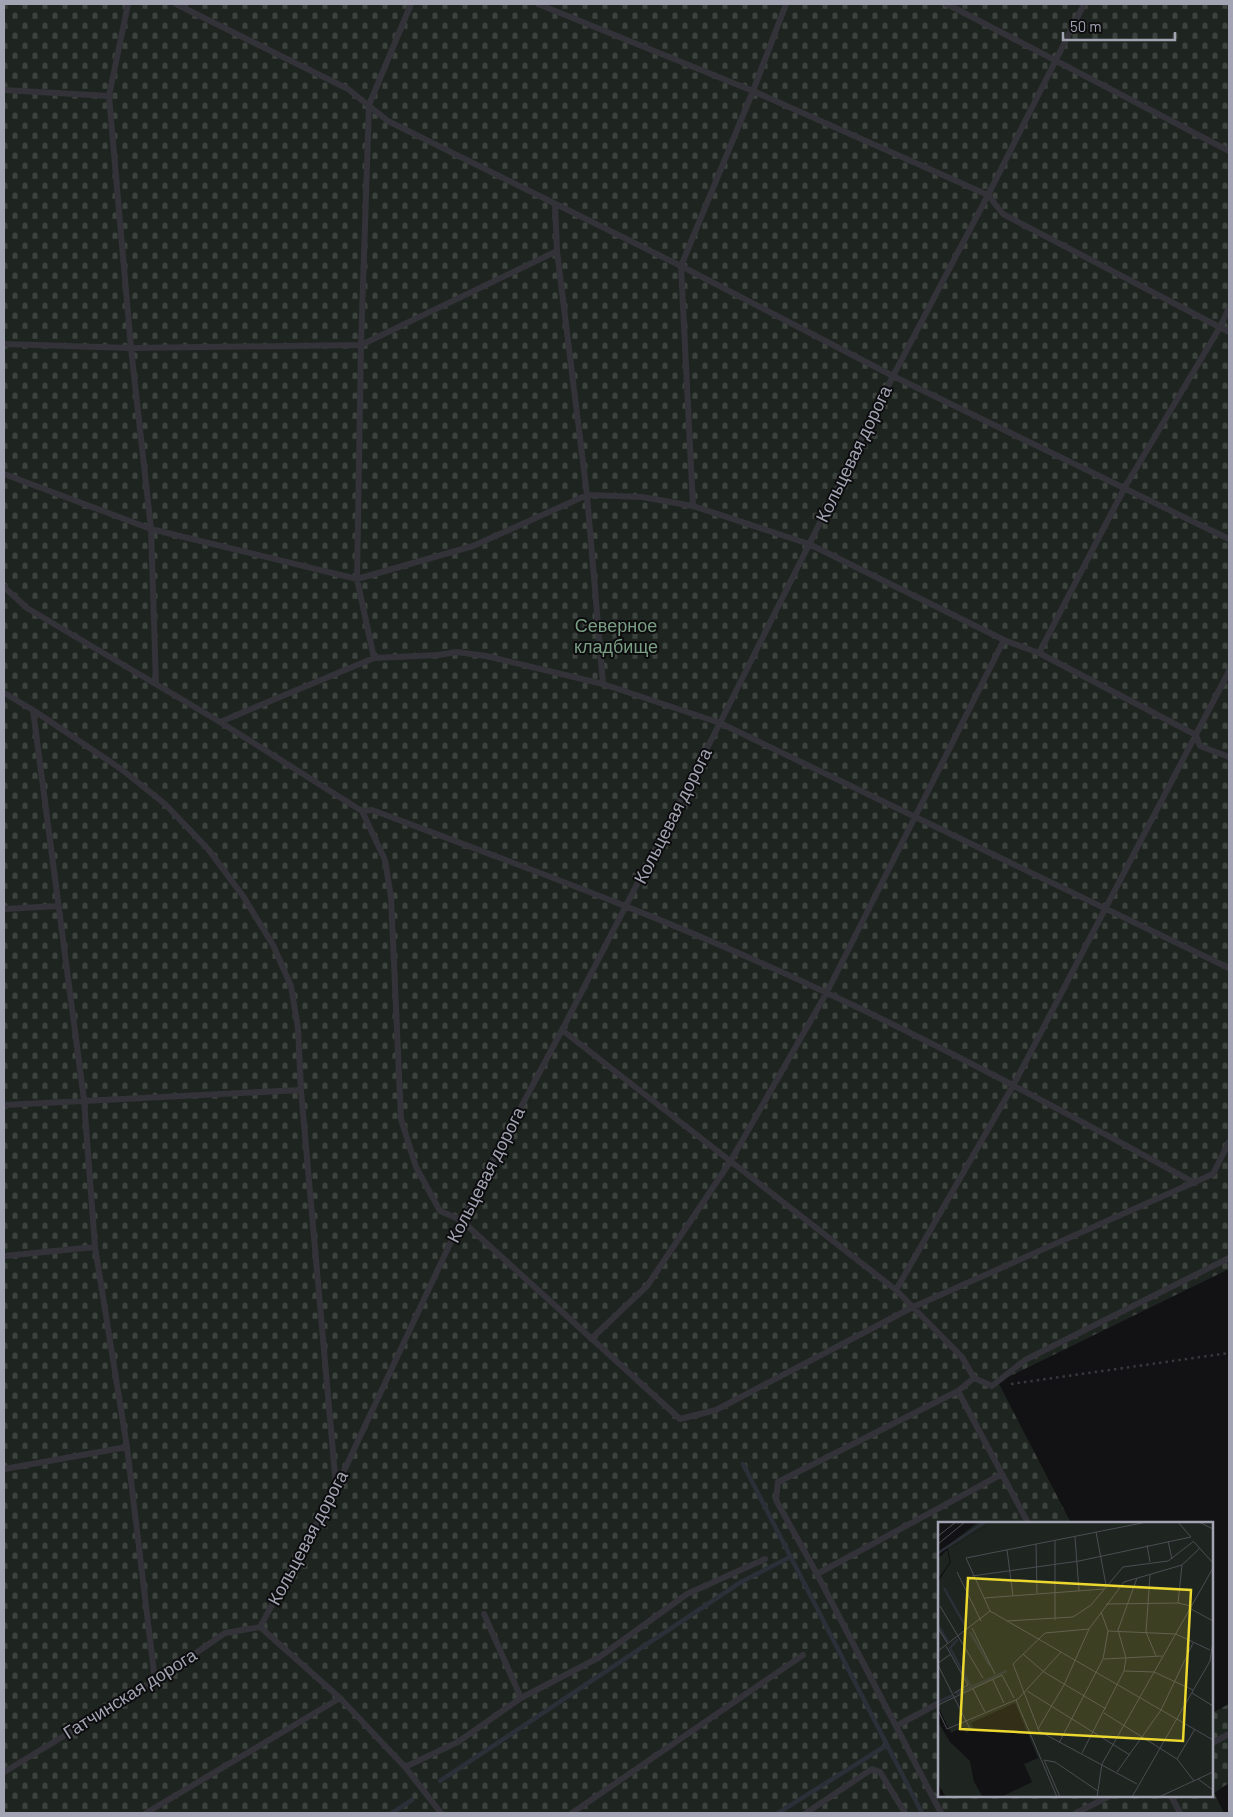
<svg xmlns="http://www.w3.org/2000/svg" width="1233" height="1817" viewBox="0 0 1233 1817" font-family="Barlow,sans-serif">
	<style>
		.cemetery { fill: url(#cemetery-stones) }
		.lines { fill: none; stroke-linecap: round; stroke-linejoin: round }
		.stream { stroke: #2a2f38; stroke-width: 4.5 }
		.path { stroke: #38393e; stroke-width: 2.5; stroke-dasharray: 2.5 4; stroke-linecap: butt }
		.lane { stroke: #333238; stroke-width: 6 }
		.labels { text-anchor: middle; stroke-width: 4; stroke-linejoin: round; paint-order: stroke }
		.street-label { font-size: 18px; fill: #a3a4b3; stroke: #0d0c0e }
		.park-label { font-size: 18px; fill: #7a9e84; stroke: #0d0c0e }
		.inset-river { fill: none; stroke: #2a2f38; stroke-width: 2.5 }
		.inset-road { fill: none; stroke: #4c4c53; stroke-width: 1 }
		.view { fill: #ecd82f; fill-opacity: 0.15; stroke: #ecd82f; stroke-width: 2.5 }
		.inset-edge { fill: none; stroke: #a3a4b3; stroke-width: 2.5 }
	</style>
	<defs>
		<pattern id="cemetery-stones" width="16" height="16" patternUnits="userSpaceOnUse" patternTransform="scale(1.25)"><rect width="16" height="16" fill="#1e2520"/><path d="M2 7V4a2 2 0 0 1 4 0v3zM10 15v-3a2 2 0 0 1 4 0v3z" fill="#3c423e"/></pattern>
	</defs>
	<rect width="100%" height="100%" fill="#121113"/>
	<path class="cemetery" d="M4,4H1229V1269L998,1382L1071,1523H939V1796H1212V1713L1229,1704V1783L1214,1793L1224,1813H4Z"/>
	<g class="lines">
		<path class="stream" d="M743,1464L922,1813
			M440,1781L741,1582L790,1557
			M392,1813L412,1800
			M778,1813L887,1745"/>
		<path class="path" d="M1011,1384L1229,1353"/>
		<path class="lane" d="M128,4L109,96L131,348L151,529L156,684
			M176,4L348,89L388,121L681,266L893,376L1229,539
			M538,4L753,91L988,195L1003,214L1229,332
			M947,4L1229,151
			M4,90L109,96
			M555,205L557,251L587,495L603,684
			M4,344L131,348L361,345L557,251
			M4,474L151,529L357,579L473,546L587,495L642,497L693,506L809,544L1004,640L1039,653L1196,735L1200,746L1229,757
			M693,506L681,266L753,91L786,4
			M4,587L27,608L220,722L362,811L385,860L391,897L401,1119L416,1167L440,1211L461,1220L680,1419L716,1410L913,1307L1213,1174L1229,1142
			M1039,653L1125,487L1220,327L1229,308
			M374,658L357,579L361,345L369,105L411,4
			M4,693L33,710L121,769L165,804L208,849L243,896L273,945L291,986L298,1028L301,1090L336,1486
			M33,710L84,1100L95,1247L127,1447L155,1681
			M220,722L374,658L438,655L457,652L486,656L603,684L720,723L1229,968
			M362,811L372,810C525,867 679,923 827,993C952,1051 1074,1117 1195,1183
			M4,909L58,906
			M562,1030L896,1290L962,1357L974,1378L958,1391L778,1482L776,1500L817,1574L941,1813
			M4,1105L301,1090
			M4,1256L95,1247
			M896,1290L1014,1084L1229,671
			M591,1339L647,1286L730,1162L827,992L1004,640
			M974,1378L992,1386L1025,1360L1229,1258
			M958,1391L1028,1523
			M4,1469L127,1447
			M817,1574L1002,1474
			M484,1614L521,1698
			M260,1627L336,1488L461,1220L562,1030L720,723L893,376L988,195L1084,4
			M260,1627L340,1698L405,1767L441,1813
			M896,1726L939,1703
			M1212,1743L1229,1734
			M405,1767L458,1742L521,1698L598,1658L687,1594L765,1559
			M4,1772L155,1681L225,1633L260,1627
			M1171,1796L1180,1813
			M146,1813L340,1698
			M572,1813L803,1655
			M806,1813L872,1769L880,1772L905,1813
			M1076,1813L1110,1796"/>
	</g>
	<g class="labels">
		<g class="street-label">
			<text transform="translate(854 454) rotate(-64)" y="6">Кольцевая дорога</text>
			<text transform="translate(673 816) rotate(-63)" y="6">Кольцевая дорога</text>
			<text transform="translate(486 1175) rotate(-63)" y="6">Кольцевая дорога</text>
			<text transform="translate(308 1538) rotate(-62)" y="6">Кольцевая дорога</text>
			<text transform="translate(130 1694) rotate(-32)" y="6">Гатчинская дорога</text>
		</g>
		<g class="park-label">
			<text x="616" y="632">Северное<tspan x="616" dy="21">кладбище</tspan></text>
		</g>
	</g>
	<g transform="translate(938 1522)">
		<rect width="275" height="275" fill="#121113"/>
		<path d="M40,0H55L10,27L8,25ZM9,28L12,40L0,57V37ZM0,200L12,220L32,239L36,260L45,275H8L0,262Z" fill="#1e2520"/>
		<path d="M55,0H275V275H63L94,260L86,242L100,236L77,181L33,201L36,207L28,211L25,205L13,211L0,184V60L13,40L10,27Z" fill="#1e2520"/>
		<path class="inset-river" d="M0,31L47,0M6,66L29,107M0,103L10,120M32,110L52,144M20,117L12,126L33,165M18,172L69,149M0,180L15,173"/>
		<path class="inset-road" d="M240,0L253,15M261,0L275,7M158,10L168,63M0,14L18,0M137,15L141,69M230,19L234,37M256,20L275,41M0,22L27,0M98,22L99,71M209,23L212,40M69,28L75,74M19,50L43,99M212,53L208,110L218,134M34,54L141,39L253,15M46,76L166,67M240,81L244,43M168,82L240,81L253,84M2,84L45,156M253,87L275,99M52,89L275,218M52,89L28,36L209,0M117,98V19M69,99L135,95L153,83L185,45L230,39L256,19M0,106L10,122M34,106L57,152M170,109L238,112L272,128M8,124L30,163L16,171M0,129L52,89M85,132L106,150L168,187M166,137L224,134M0,141L13,132M0,143L32,207M186,149L216,150L255,168M55,158L66,181M35,167L47,190M89,169L192,233M254,171L275,184M78,178L119,275M0,183L64,153L76,176M0,188L9,207L80,177L123,130M166,191L239,237L256,259M100,207L126,163L151,107M121,221L165,137L170,109L163,90M144,231L186,149L188,136L180,108L199,56M239,237L257,207M106,238L117,240L160,269M106,238L122,275M179,250L223,188L255,121M260,257L275,268M199,262L101,209L75,142L107,111L151,107L186,60L244,43L262,26M159,275L164,242L275,46M194,275L272,139L275,119M221,275L275,250"/>
		<path class="view" d="M30,56L253,68L245,219L22,207Z"/>
		<rect width="275" height="275" class="inset-edge"/>
	</g>
	<rect width="1233" height="1817" fill="none" stroke="#a3a4b3" stroke-width="10"/>
	<path d="M1063 32v8h112v-8" fill="none" stroke="#a3a4b3" stroke-width="2.5"/>
	<text x="1070" y="32" font-size="15" fill="#a3a4b3" stroke="#0d0c0e" stroke-width="4" paint-order="stroke">50 m</text>
</svg>
